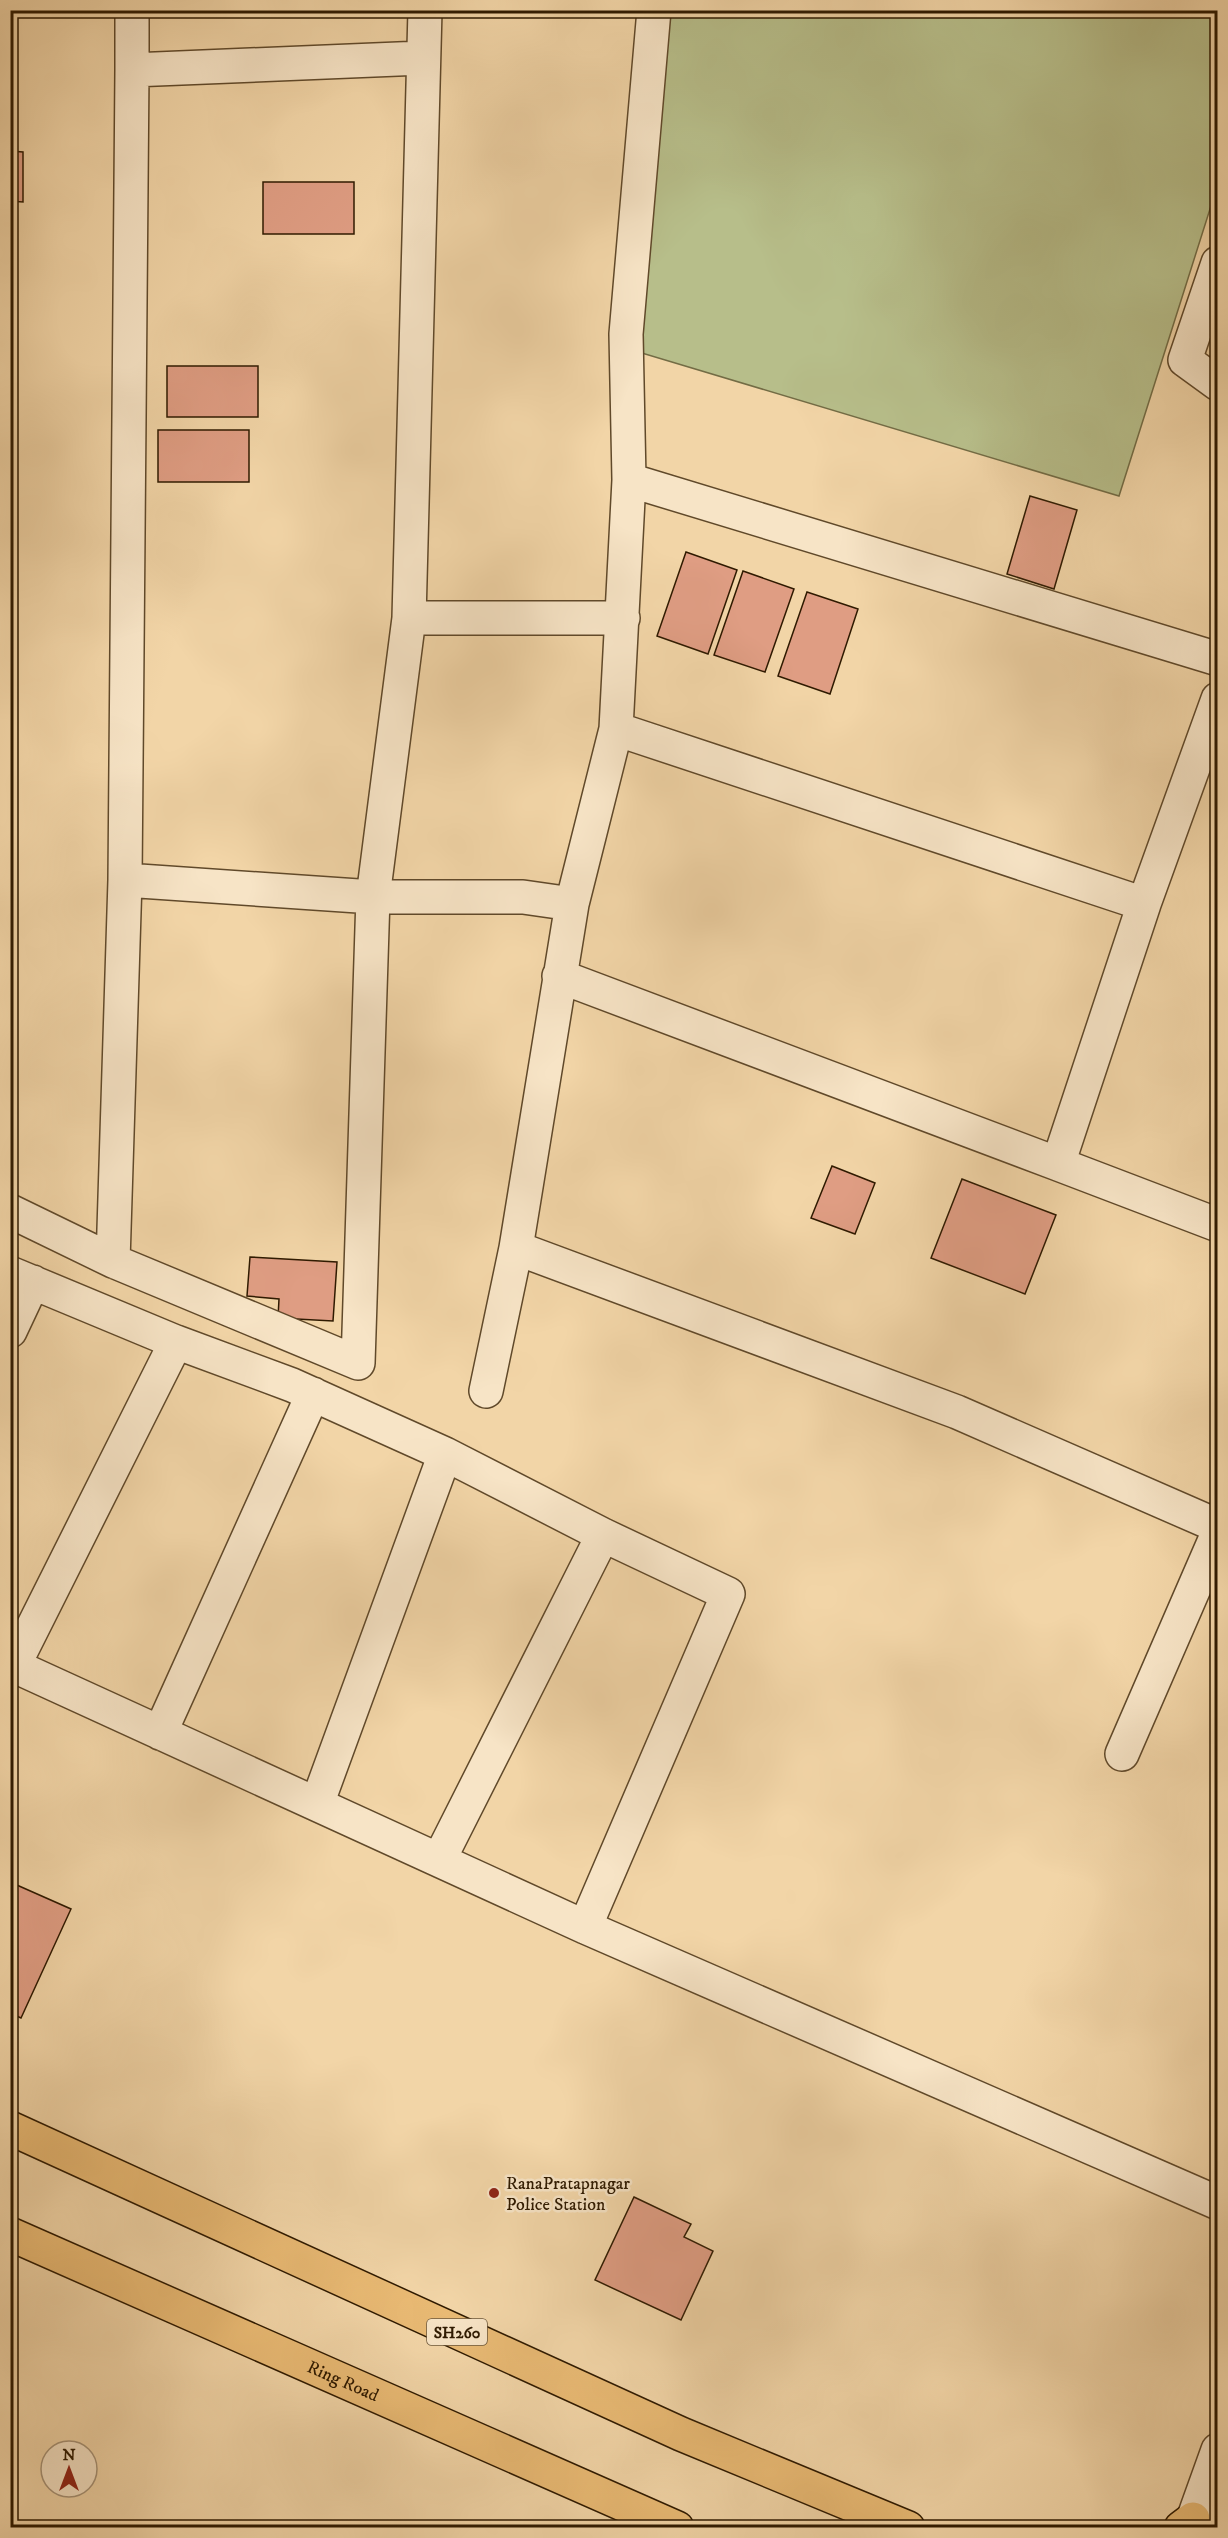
<svg xmlns="http://www.w3.org/2000/svg" width="1228" height="2538" viewBox="0 0 1228 2538" font-family="'IM FELL DW Pica',serif">
	<style>
		.green { fill: #b7be8a; stroke: #736c45; stroke-width: 1.5 }
		.building { fill: #df9d83; stroke: #2f1a00; stroke-width: 1.5 }
		.lines { fill: none; stroke-linecap: round; stroke-linejoin: round }
		.minor-casing { stroke: #60492a; stroke-width: 36 }
		.tertiary-casing { stroke: #60492a; stroke-width: 36 }
		.primary-casing { stroke: #2f1a00; stroke-width: 36 }
		.minor { stroke: #f7e4c6; stroke-width: 33 }
		.tertiary { stroke: #f7e4c6; stroke-width: 33 }
		.primary { stroke: #e9ba74; stroke-width: 33 }
		.poi-dot { fill: #8f2418; stroke: #f7e4c6; stroke-width: 2 }
		.labels { text-anchor: middle; stroke-width: 5; stroke-linejoin: round; paint-order: stroke }
		.shield { fill: #f7e4c6; stroke: #6b573b; stroke-width: 1.5 }
		.shield-label { font-size: 16px; font-weight: bold; fill: #2f1a00 }
		.poi-label { font-size: 18px; fill: #2f1a00; stroke: #f7e4c6; text-anchor: start }
		.street-label { font-size: 18px; fill: #2f1a00; stroke: #f7e4c6 }
	</style>
	<rect width="100%" height="100%" fill="#f2d5a7"/>
	<filter id="stains"><feTurbulence type="fractalNoise" baseFrequency=".00333" numOctaves="4"/><feColorMatrix values="0 0 0 0 .2 0 0 0 0 .09 0 0 0 0 .02 0 0 0 .5 -.17"/></filter>
	<radialGradient id="worn" r=".72"><stop offset=".6" stop-color="#630" stop-opacity="0"/><stop offset="1" stop-color="#630" stop-opacity=".3"/></radialGradient>
	<path class="green" d="M649,11H1217V187L1119,496L625,348Z"/>
	<path class="building" d="M10,151L23,152V202L10,201Z
		M263,182H354V234H263Z
		M167,366H258V417H167Z
		M158,430H249V482H158Z
		M1030,496L1077,510L1054,589L1007,574Z
		M686,552L737,570L708,654L657,636Z
		M743,571L794,589L765,672L714,655Z
		M807,592L858,609L830,694L778,676Z
		M832,1166L875,1183L855,1234L811,1218Z
		M962,1179L1056,1215L1025,1294L931,1258Z
		M250,1257L337,1262L333,1321L278,1318L279,1299L247,1296Z
		M10,1882L71,1909L21,2018L10,2013Z
		M634,2197L691,2224L684,2237L713,2251L681,2320L595,2280Z"/>
	<g class="lines">
		<defs>
			<path id="minor" d="M132,10V70L422,58
				M654,10L626,334L629,480L616,729L572,904L516,1248L957,1412L1218,1526
				M132,70L125,880L373,897H523L572,904
				M1218,263L1185,360L1218,384
				M629,480L1218,659
				M409,618H623
				M616,729L1144,904
				M559,976L1058,1164L1144,904L1218,699
				M1058,1164L1218,1225
				M10,1211L113,1261L358,1363L373,897L409,618L425,10
				M113,1261L125,880
				M10,1273L176,1342L292,1385L445,1454L603,1535L728,1594L585,1927
				M10,1331L33,1282
				M486,1391L516,1248
				M10,1664L585,1927L1218,2203
				M14,1665L176,1342
				M160,1733L313,1394
				M1122,1754L1218,1533
				M317,1804L445,1454
				M439,1860L603,1535"/>
			<path id="tertiary" d="M1190,2528L1218,2450"/>
			<g id="primary">
				<path d="M10,2128L681,2434L908,2528"/>
				<path id="s1" d="M10,2234L677,2528"/>
				<path d="M1181,2528L1193,2519"/>
			</g>
		</defs>
		<use href="#minor" class="minor-casing"/>
		<use href="#tertiary" class="tertiary-casing"/>
		<use href="#primary" class="primary-casing"/>
		<use href="#minor" class="minor"/>
		<use href="#tertiary" class="tertiary"/>
		<use href="#primary" class="primary"/>
	</g>
	<circle class="poi-dot" cx="494" cy="2193" r="6"/>
	<g class="labels">
		<rect class="shield" x="427" y="2319" width="60" height="26" rx="4.5"/>
		<g class="shield-label">
			<text x="457" y="2338">SH260</text>
		</g>
		<g class="poi-label">
			<text x="506" y="2189">RanaPratapnagar<tspan x="506" dy="21">Police Station</tspan></text>
		</g>
		<g class="street-label">
			<text dy="6" stroke="none"><textPath href="#s1" startOffset="364">Ring Road</textPath></text>
		</g>
	</g>
	<rect width="1228" height="2538" fill="none" stroke="#f2d5a7" stroke-width="36"/>
	<rect x="12" y="12" width="1204" height="2514" fill="none" stroke="#2f1a00" stroke-width="3"/>
	<rect x="18" y="18" width="1192" height="2502" fill="none" stroke="#2f1a00" stroke-width="1.5"/>
	<g transform="translate(69 2469)"><circle r="28" fill="#f7e4c6" stroke="#a79377" stroke-width="1.5"/>
	<path d="M0-4.5L10 22L0 15L-10 22Z" fill="#8f2418"/>
	<text y="-9" font-size="16" font-weight="bold" text-anchor="middle" fill="#2f1a00">N</text>
	</g>
	<rect width="100%" height="100%" filter="url(#stains)"/>
	<rect width="100%" height="100%" fill="url(#worn)"/>
</svg>
